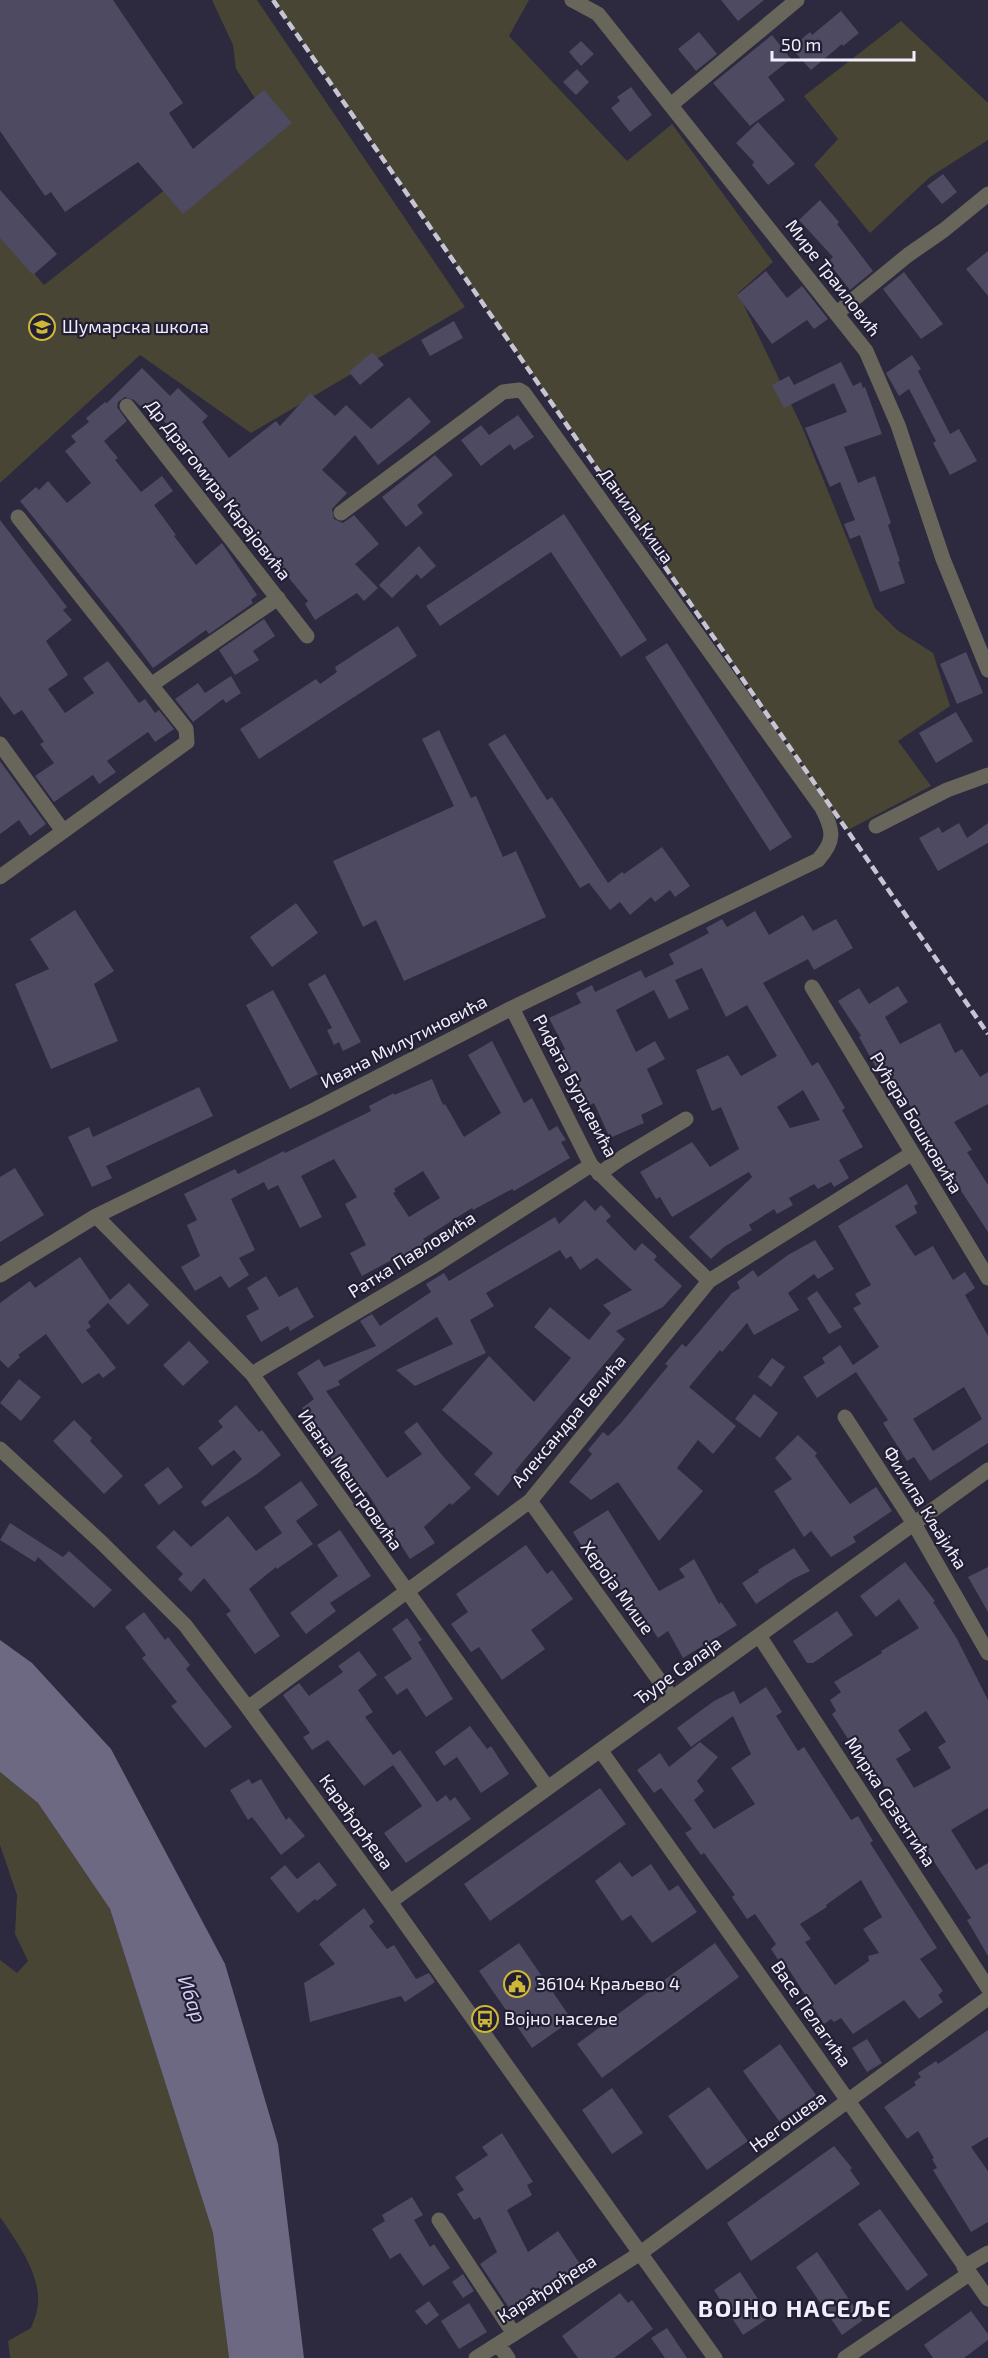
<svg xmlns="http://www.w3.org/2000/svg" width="988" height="2358" viewBox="0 0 988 2358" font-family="'Exo 2',sans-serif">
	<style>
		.green { fill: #484535 }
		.water { fill: #6d6983 }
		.building { fill: #4e4a61; fill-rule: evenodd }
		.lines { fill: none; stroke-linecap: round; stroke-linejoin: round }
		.minor { stroke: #68665a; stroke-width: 15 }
		.rail { stroke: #c7c5d4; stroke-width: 4.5; stroke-dasharray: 9 4.5; stroke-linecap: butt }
		.labels { text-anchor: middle; stroke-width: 4.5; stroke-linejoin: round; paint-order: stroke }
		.street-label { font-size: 18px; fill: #f1effd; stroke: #231f33 }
		.poi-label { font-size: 18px; fill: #f1effd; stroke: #231f33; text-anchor: start }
		.water-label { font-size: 20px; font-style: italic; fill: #d5cef8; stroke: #231f33 }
		.district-label { font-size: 24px; font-weight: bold; letter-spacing: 1.5px; fill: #f1effd; stroke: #231f33 }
	</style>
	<rect width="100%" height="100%" fill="#2d293e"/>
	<path class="green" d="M212,0H257L465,307L251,433L140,355L0,483V233L44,285L264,112L236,69L233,45Z
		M273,0H529L509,36L627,161L672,124L773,262L738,293L803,429L875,608L897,630L933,653L950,706L898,741L931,786L848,830Z
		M901,21L988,103V140L930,177L870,233L814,165L838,139L804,96Z
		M0,1772L38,1803L110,1909L213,2233L229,2358H10L8,2341L31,2328C33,2322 36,2316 37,2310C44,2278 17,2242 0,2217V1960L17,1973L28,1961L15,1934L17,1895L0,1845Z"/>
	<path class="water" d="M0,1640L32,1663L111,1749L225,1964L278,2144L304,2358H229L213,2233L110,1909L38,1803L0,1772Z"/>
	<path class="building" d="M0,0H113L183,103L169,113L193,149L264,90L292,123L183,214L138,162L65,212L51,192L45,196L0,131Z
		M721,0H764L738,21Z
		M841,11L859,33L843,46L842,44L811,70L791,48L810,32L812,35Z
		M699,32L717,54L696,71L678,49Z
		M772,35L791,59L768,77L785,100L750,126L713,83Z
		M581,41L594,54L581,66L569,52Z
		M577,69L589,82L576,95L563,82Z
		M631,87L652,115L630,132L611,108L620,101L617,97Z
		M758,122L795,164L768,185L752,165L754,162L736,143Z
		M943,174L957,192L942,204L927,186Z
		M0,190L57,254L33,275L0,238Z
		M820,200L839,222L837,224L873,271L850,290L828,262L833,257L799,220Z
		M988,251V296L966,269Z
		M766,271L787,298L802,286L828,319L814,329L807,320L772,344L737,295Z
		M904,272L943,324L921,339L883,289Z
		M454,321L463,338L430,356L421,340Z
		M372,352L384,365L360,385L349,372Z
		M912,355L921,369L918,371L950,434L959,429L977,461L950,475L933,443L936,441L909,389L899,396L886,373Z
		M841,362L853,386L861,382L863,388L865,387L882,434L844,447L858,483L875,476L891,523L888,525L900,561L898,562L905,583L880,592L860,535L850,539L844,524L855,520L840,482L830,487L805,428L847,412L834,383L784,408L772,385L789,376L794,385Z
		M142,368L170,396L178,388L208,416L202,422L229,458L276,421L280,426L310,393L335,416L346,405L371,429L409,397L431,422L410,440L378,465L355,435L322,470L347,493L332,509L334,519L343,523L354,515L379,544L355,564L378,588L364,601L357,593L315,620L305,604L308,601L253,535L189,452L192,450L157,414L153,418L134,400L125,397L118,402L117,407L127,421L104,441L118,458L115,460L141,492L162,476L173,491L154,505L176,535L174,536L196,565L222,543L257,595L251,600L253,603L209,634L206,630L153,668L123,628L20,501L36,487L39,490L48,481L67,503L91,483L65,451L76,442L71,436L89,422L86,418L105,402L107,403Z
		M518,415L534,437L514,450L510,444L481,466L461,440L481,425L489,435Z
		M435,455L453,475L417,505L423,513L406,527L382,497Z
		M564,514L647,640L621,657L551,552L440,626L426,606Z
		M0,520L67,607L63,610L72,620L46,641L68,675L48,689L65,713L94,693L83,678L108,661L139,703L145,699L155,713L159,710L174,729L155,742L148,732L107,761L116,772L99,784L93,775L54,802L35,776L54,763L40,744L44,742L22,710L14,715L0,696Z
		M419,546L436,566L421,579L417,574L392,598L379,585Z
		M264,619L275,636L253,651L259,660L235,675L219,650Z
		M398,626L417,656L259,759L240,729L316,679L320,684L337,672L335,667Z
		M667,643L792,837L770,851L645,657Z
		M966,652L983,693L957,704L940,664Z
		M231,676L241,693L226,703L223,699L193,722L175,699L198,683L205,693Z
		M956,712L973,741L936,763L919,733Z
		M439,730L471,798L476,796L503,857L516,851L546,917L404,981L376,920L363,927L333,861L454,806L422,739Z
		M505,734L547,800L552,797L608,883L622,872L624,874L662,847L690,886L675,897L670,890L655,902L651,897L630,915L620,902L610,910L589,883L580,888L488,744Z
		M0,761L46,824L30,836L19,820L0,834Z
		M959,823L967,838L988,823V843L938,871L919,838L939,827L942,833Z
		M296,903L318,933L272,967L250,937Z
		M75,910L114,971L94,984L118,1041L51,1069L15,984L49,969L30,939Z
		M755,911L769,935L803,915L813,931L836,919L853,948L814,970L808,959L763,983L812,1066L818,1062L845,1108L842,1110L863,1147L839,1160L849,1178L834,1187L831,1182L818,1189L814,1184L789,1198L793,1205L777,1214L774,1209L749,1225L752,1230L724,1247L711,1259L689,1237L752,1177L749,1172L672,1217L660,1197L656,1199L640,1172L692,1142L710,1167L739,1149L721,1107L712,1111L696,1070L728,1055L741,1076L777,1056L747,1005L726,1017L702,968L675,980L689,1009L669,1019L654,990L616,1010L636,1052L655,1041L665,1059L647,1069L663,1104L641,1115L644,1123L610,1138L594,1103L586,1107L560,1052L565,1049L549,1018L581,1003L576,993L592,985L595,992L641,970L645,978L674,964L669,954L709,933L706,928L722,919L727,927ZM803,1090L820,1120L790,1128L777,1107Z
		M325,974L361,1042L343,1051L339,1042L334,1045L327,1030L332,1028L308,984Z
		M898,986L908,1002L885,1017L900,1044L940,1023L955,1053L962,1049L980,1077L988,1072V1104L954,1122L972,1150L967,1152L988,1185V1232L950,1174L946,1177L935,1160L940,1157L905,1097L896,1083L892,1085L881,1067L877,1069L859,1037L861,1036L838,1001L859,988L869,1004Z
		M273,990L318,1074L290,1089L246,1005Z
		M492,1041L524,1103L532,1098L549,1131L557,1126L566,1140L561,1142L570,1158L514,1191L512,1189L473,1210L472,1208L423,1239L426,1242L401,1259L399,1256L362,1276L350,1253L366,1245L345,1204L357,1197L334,1159L301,1176L322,1217L300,1228L278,1185L268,1190L264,1182L231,1199L255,1250L239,1258L249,1275L229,1288L221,1276L195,1291L181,1267L200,1256L187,1225L197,1220L184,1194L235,1169L238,1174L284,1151L285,1153L371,1111L369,1106L394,1093V1095L432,1079L443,1105L445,1104L464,1137L501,1113L468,1055ZM423,1171L440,1198L409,1217L393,1193L396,1192L394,1189Z
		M199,1087L213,1116L106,1166L112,1178L92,1187L68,1137L89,1127L93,1137Z
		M15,1168L44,1215L0,1242V1177Z
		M907,1184L918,1204L914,1206L917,1213L895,1226L915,1256L933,1246L953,1280L965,1272L975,1288L965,1295L988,1336V1443L930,1481L914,1457L907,1461L883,1423L888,1420L856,1372L817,1398L803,1377L825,1363L822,1358L840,1345L853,1365L879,1347L853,1308L861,1304L855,1294L871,1285L838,1226ZM964,1387L982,1419L933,1451L913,1419Z
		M585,1200L595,1211L601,1205L611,1216L606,1221L635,1251L642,1243L657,1256L654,1260L682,1286L663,1307L616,1331L625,1339L515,1471L517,1473L498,1496L474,1474L493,1453L442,1410L489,1356L534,1402L571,1358L534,1327L550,1307L589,1340L611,1313L603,1305L632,1290L597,1258L580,1270L571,1256L566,1259L560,1250L486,1293L494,1306L470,1320L486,1353L415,1386L396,1370L453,1344L437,1317L338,1381L340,1385L326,1391L387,1478L422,1454L404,1432L417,1422L442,1455L471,1488L452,1505L450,1503L424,1527L435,1543L410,1559L366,1491L363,1493L341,1461L336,1465L326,1450L330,1447L302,1408L314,1399L297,1373L319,1359L324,1367L376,1346L360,1321L372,1314L380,1326L431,1292L426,1284L444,1273L449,1281L555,1217L559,1224Z
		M815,1240L834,1269L818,1279L814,1274L788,1293L799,1310L754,1335L747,1323L722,1352L720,1350L689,1387L736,1426L713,1454L698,1440L677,1468L703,1491L659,1541L618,1482L591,1500L569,1482L592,1454L588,1450L603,1432L608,1436L621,1423L668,1366L665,1364L682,1344L686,1347L732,1293L740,1288L737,1282L753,1270L758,1277L788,1255Z
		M80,1257L110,1300L129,1283L149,1305L128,1325L108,1303L88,1322L91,1327L86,1330L116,1368L103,1378L99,1373L82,1384L46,1334L18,1355L20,1357L8,1368L0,1360V1303L30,1281L35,1288Z
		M266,1276L279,1297L297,1287L314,1317L290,1331L288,1326L261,1342L246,1316L259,1309L247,1288Z
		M817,1291L842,1327L829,1334L807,1298Z
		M189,1341L209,1362L183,1386L163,1365Z
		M772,1358L785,1367L771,1387L758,1377Z
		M19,1379L41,1397L21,1421L0,1403Z
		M754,1394L778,1413L760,1438L735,1419Z
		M236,1405L259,1432L262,1430L281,1455L257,1474L205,1507L201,1502L242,1459L234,1450L212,1466L198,1448L223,1427L218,1421Z
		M74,1420L92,1438L90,1441L123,1476L104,1494L53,1441Z
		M798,1435L817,1453L815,1456L850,1504L876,1487L892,1511L853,1537L856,1542L831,1557L811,1531L804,1537L774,1491L792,1479L775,1458Z
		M168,1467L183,1487L159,1505L144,1485Z
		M301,1481L318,1505L296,1521L313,1544L277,1569L276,1567L249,1589L280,1636L255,1654L226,1614L231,1611L204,1578L191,1592L178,1579L183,1574L156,1547L174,1530L191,1547L228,1516L256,1551L282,1533L264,1507Z
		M608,1510L659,1591L685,1577L679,1569L694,1559L719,1604L721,1602L737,1625L683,1658L668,1631L658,1638L637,1607L633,1610L613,1578L610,1581L590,1551L586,1553L573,1532Z
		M10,1523L63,1557L69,1551L112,1590L94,1608L38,1557L35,1562L0,1540Z
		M340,1530L371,1576L330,1603L336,1611L306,1634L290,1613L338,1576L317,1545Z
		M526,1545L547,1574L552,1570L573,1599L531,1630L545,1649L502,1680L479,1647L471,1652L451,1624L468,1612L456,1594Z
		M794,1548L810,1571L793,1579L756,1604L742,1583L759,1572L758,1570Z
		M905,1562L935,1601L933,1602L956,1637L988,1700V1808L951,1830L976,1870L988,1863V1956L967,1920L971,1918L875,1772L865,1778L856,1765L862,1761L832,1714L836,1711L830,1700L841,1692L834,1682L882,1653L881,1651L919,1628L899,1599L876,1617L860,1596ZM926,1711L946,1742L938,1747L951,1768L914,1788L896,1759L911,1750L898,1730Z
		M988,1567V1612L968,1577Z
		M837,1611L853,1635L813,1663H807L793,1641Z
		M144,1612L165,1640L168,1637L190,1665L186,1669L232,1727L205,1748L171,1706L177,1702L142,1658L146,1655L125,1627Z
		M407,1618L422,1640L418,1642L453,1699L426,1717L407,1688L397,1695L384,1677L412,1659L392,1629Z
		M359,1651L377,1675L358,1690L373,1712L365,1717L393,1755L400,1750L437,1802L446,1795L450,1801L455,1797L471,1819L406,1863L384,1833L422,1806L393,1765L364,1786L328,1740L312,1750L303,1737L310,1733L283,1695L299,1683L309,1696L343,1672L338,1666Z
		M766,1687L782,1712L776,1716L798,1751L804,1747L851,1820L858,1816L873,1841L870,1843L937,1948L920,1959L943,1991L938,1995L943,2002L919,2019L904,2000L853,2034L841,2018L834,2022L831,2019L824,2024L782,1959L779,1961L771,1949L776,1944L755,1914L747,1919L732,1897L735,1895L704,1853L701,1855L685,1833L692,1829L661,1788L654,1793L637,1770L660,1753L669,1767L700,1742L718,1757L697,1781L704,1791L694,1800L714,1829L755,1804L731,1768L751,1754L733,1716L691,1747L677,1728L714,1701L734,1691L740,1704ZM861,1880L882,1917L863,1929L879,1953L868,1956L869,1961L835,1985L805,1942L811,1939L800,1924L827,1907L826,1905Z
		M470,1726L487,1749L491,1746L509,1774L481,1793L457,1757L444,1766L435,1752Z
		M249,1779L252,1784L261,1779L286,1820L289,1817L305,1836L281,1855L252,1817L248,1820L230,1790Z
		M600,1788L626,1824L490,1921L464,1884Z
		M319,1862L337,1885L317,1901L315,1899L298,1913L270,1878L285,1865L297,1879Z
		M620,1862L632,1877L651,1864L669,1891L678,1885L697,1912L652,1943L631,1915L622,1921L595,1881Z
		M364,1908L374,1922L369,1926L387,1949L394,1945L416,1979L429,1973L435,1982L405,2002L401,1996L310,2022L304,1983L335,1964L319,1944Z
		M519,1943L572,2020L532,2048L479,1971Z
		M715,1943L739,1977L602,2078L577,2044Z
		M988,2030V2137L971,2147L988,2171V2222L971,2232L933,2170L937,2168L932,2159L934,2158L918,2131L907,2139L884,2107L916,2085L914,2082L921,2077L918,2073L936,2061L938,2064Z
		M867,2039L882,2063L867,2072L852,2048Z
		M780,2044L816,2095L779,2121L743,2071Z
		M709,2087L748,2141L707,2170L668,2116Z
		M612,2088L643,2133L612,2154L582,2110Z
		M502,2133L533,2182L527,2185L532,2195L507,2210L528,2252L558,2231L584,2270L515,2317L480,2264L497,2252L480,2217L474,2220L457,2194L464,2190L455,2177L488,2155L482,2147Z
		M834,2146L852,2168L850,2170L860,2184L751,2261L727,2223Z
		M412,2197L423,2215L414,2220L430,2247L434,2244L450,2268L423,2286L400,2253L390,2259L372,2229L385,2221L382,2215Z
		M880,2209L928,2275L907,2291L858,2224Z
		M817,2252L863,2320L842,2335L796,2267Z
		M740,2272L770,2317L743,2335L714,2290Z
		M463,2274L474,2291L463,2298L452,2282Z
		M620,2293L628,2303L632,2300L653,2329L614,2358H578L562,2336Z
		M429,2301L439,2315L426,2325L415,2311Z
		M469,2303L487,2332L459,2349L441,2321Z
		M971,2311L988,2334V2340L964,2358H933L924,2345Z
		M667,2328L687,2358H665L651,2338Z"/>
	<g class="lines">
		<path class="minor" d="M572,0L598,14L866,351L898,425L943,559L988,670
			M672,104L797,0
			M837,313L908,255L944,230L988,194
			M127,406L307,636
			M151,685L278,598
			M0,744L63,831
			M876,826L947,790L988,775
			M0,877L187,742L186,729L18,517
			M812,987L988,1278
			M512,1008L591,1165L709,1281
			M599,1174L623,1157L686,1119
			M96,1216L252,1374L547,1787
			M0,1275L96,1216L316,1109L512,1008L818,860C835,841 834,831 822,808L524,393L519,390L503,392L341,513
			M252,1374L434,1266L591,1165
			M845,1417L913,1522L988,1653
			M0,1449L102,1543L185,1625L248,1708L390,1902L715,2358
			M530,1501L672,1698
			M760,1637L988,1988
			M248,1708L530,1501L709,1281L911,1154
			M601,1751L988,2299
			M390,1902L988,1470
			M439,2220L514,2334
			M964,2267L988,2253
			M498,2344L508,2358
			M476,2358L639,2254L988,1998
			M845,2358L969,2274"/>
		<path class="rail" d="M273,0L988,1034"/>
	</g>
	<defs>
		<symbol id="school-ring" viewBox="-11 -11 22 22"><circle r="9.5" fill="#231f33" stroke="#d0b837" stroke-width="1.5"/><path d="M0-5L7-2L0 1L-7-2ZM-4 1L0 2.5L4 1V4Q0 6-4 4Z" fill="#d0b837"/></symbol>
		<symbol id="civic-ring" viewBox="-11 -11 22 22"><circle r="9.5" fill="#231f33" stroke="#d0b837" stroke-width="1.5"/><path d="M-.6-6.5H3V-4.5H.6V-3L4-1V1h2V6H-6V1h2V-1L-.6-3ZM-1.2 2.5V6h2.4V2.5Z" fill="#d0b837"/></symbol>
		<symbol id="bus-ring" viewBox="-11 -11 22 22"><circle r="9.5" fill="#231f33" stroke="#d0b837" stroke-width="1.5"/><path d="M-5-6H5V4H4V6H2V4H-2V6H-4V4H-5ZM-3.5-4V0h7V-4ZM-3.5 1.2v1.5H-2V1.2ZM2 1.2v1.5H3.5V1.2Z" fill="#d0b837"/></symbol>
	</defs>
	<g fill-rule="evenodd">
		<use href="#school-ring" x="27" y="312" width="30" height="30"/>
		<use href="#civic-ring" x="502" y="1969" width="30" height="30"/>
		<use href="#bus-ring" x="470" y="2004" width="30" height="30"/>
	</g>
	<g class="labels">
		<g class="street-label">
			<text transform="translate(833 278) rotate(52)" y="6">Мире Траиловић</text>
			<text transform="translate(218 490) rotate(52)" y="6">Др Драгомира Карајовића</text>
			<text transform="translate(636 516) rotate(54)" y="6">Данила Киша</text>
			<text transform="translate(404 1042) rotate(-27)" y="6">Ивана Милутиновића</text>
			<text transform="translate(575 1086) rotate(62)" y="6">Рифата Бурџевића</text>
			<text transform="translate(916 1123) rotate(59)" y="6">Руђера Бошковића</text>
			<text transform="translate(412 1255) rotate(-32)" y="6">Ратка Павловића</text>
			<text transform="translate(569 1421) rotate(-50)" y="6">Александра Белића</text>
			<text transform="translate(350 1480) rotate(55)" y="6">Ивана Мештровића</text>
			<text transform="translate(925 1508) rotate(58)" y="6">Филипа Кљајића</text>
			<text transform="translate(617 1588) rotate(54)" y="6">Хероја Мише</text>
			<text transform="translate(678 1671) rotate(-36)" y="6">Ђуре Салаја</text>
			<text transform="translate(890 1802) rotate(57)" y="6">Мирка Срзентића</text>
			<text transform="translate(356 1822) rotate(54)" y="6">Карађорђева</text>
			<text transform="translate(811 2014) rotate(55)" y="6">Васе Пелагића</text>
			<text transform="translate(788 2122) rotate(-36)" y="6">Његошева</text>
			<text transform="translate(547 2289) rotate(-32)" y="6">Карађорђева</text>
		</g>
		<g class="poi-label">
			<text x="62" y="333">Шумарска школа</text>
			<text x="536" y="1990">36104 Краљево 4</text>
			<text x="504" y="2025">Војно насеље</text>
		</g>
		<g class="water-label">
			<text transform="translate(192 1999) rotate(71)" y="7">Ибар</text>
		</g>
		<g class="district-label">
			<text x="795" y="2317">ВОЈНО НАСЕЉЕ</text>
		</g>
	</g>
	<path d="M772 51v9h142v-9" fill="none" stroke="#f1effd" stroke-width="3"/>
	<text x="781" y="51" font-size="18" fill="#f1effd" stroke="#231f33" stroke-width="4.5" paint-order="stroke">50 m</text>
</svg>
